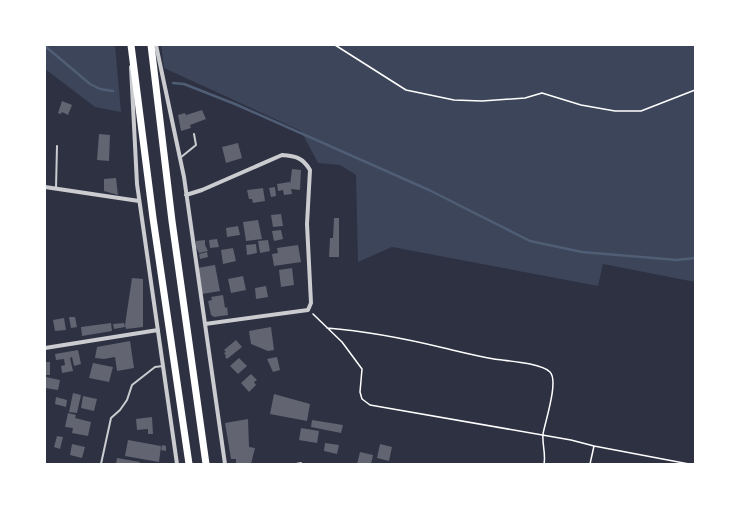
<svg xmlns="http://www.w3.org/2000/svg" width="740" height="509" viewBox="0 0 740 509" font-family="Rubik,sans-serif">
	<style>
		.green { fill: #3c4559 }
		.lines { fill: none; stroke-linecap: round; stroke-linejoin: round }
		.stream { stroke: #4f5d75; stroke-width: 2.5 }
		.building { fill: #626471 }
		.path { stroke: #fff; stroke-width: 1.5 }
		.service { stroke: #caccd0; stroke-width: 2 }
		.minor { stroke: #caccd0; stroke-width: 4 }
		.trunk { stroke: #fff; stroke-width: 7 }
	</style>
	<rect width="100%" height="100%" fill="#2d3142"/>
	<path class="green" d="M45,45H115L121,112L95,107L45,69Z
		M161,45H695V282L603,264L598,286L392,247L358,262L356,175L340,165L318,163L301,131L164,68Z"/>
	<g class="lines">
		<path class="stream" d="M45,46L90,84L100,89L113,91
			M173,83L184,84L235,104L429,190L530,241L582,252L677,260L695,258"/>
	</g>
	<path class="building" d="M62,101L72,105L68,115L62,112L61,114L58,113Z
		M202,110L206,119L190,125L191,128L181,131L178,115L185,113L188,120L186,115Z
		M99,134L110,135L109,161L97,160Z
		M238,143L242,158L226,163L222,147Z
		M292,169L301,170L300,190L291,189L292,194L284,195L283,190L278,191L277,184L290,182V185Z
		M116,178L118,195L104,191V179Z
		M275,187L276,196L271,197L269,188Z
		M263,188L265,201L253,203L252,199H249L247,190Z
		M281,214L283,226L273,227L271,215Z
		M334,218H339V257H329L330,238H333Z
		M258,220L262,239L246,241L243,222Z
		M238,226L240,235L227,237L226,228Z
		M281,230L283,239L274,241L272,231Z
		M217,239L219,247L210,248L209,240Z
		M205,240V245L208,251L199,253L196,247V241Z
		M268,240L270,251L260,253L258,241Z
		M256,244L257,253L247,255L246,245Z
		M298,245L301,262L274,266L272,254L278,253L277,248Z
		M233,248L236,261L223,264L221,250Z
		M207,252L208,257L200,259L199,254Z
		M215,265L220,291L202,294L197,268Z
		M292,268L294,285L281,287L279,270Z
		M243,276L246,290L231,293L228,279Z
		M132,278L143,279V327L126,329L125,325Z
		M266,286L268,297L256,299L255,288Z
		M223,295L225,308L227,307L228,315L214,317L211,315L208,301L212,300L211,297Z
		M69,317H75L77,327L71,328Z
		M64,318L66,330L55,331L53,320Z
		M111,323L112,331L82,336L81,327Z
		M124,323L125,327L114,329L113,324Z
		M271,327L274,350L268,351L251,344L249,331Z
		M236,340L242,347L227,359L225,357L226,356L224,353L226,352L224,350Z
		M130,341L134,368L117,371L115,357L104,359L95,358L97,347Z
		M78,350L81,364L74,366L72,357L70,358L73,371L62,373L61,366L65,365L64,359L56,360L55,354Z
		M277,357L280,370L273,372L267,359Z
		M239,358L247,366L238,374L230,366Z
		M45,362H50V375H45Z
		M93,363L113,367L109,382L89,378Z
		M251,374L257,380L254,382L256,385L249,392L241,383Z
		M46,377L60,380L58,390L45,388Z
		M73,393L81,395L77,413L69,412Z
		M274,394L310,404L307,421L270,414Z
		M83,396L97,399L94,411L81,408Z
		M56,397L67,400L66,407L55,404Z
		M68,413L76,415L75,418L91,422L88,436L72,433L73,428L65,427Z
		M152,417L153,434H148V429L137,430L136,419Z
		M248,419L249,447L255,448L251,464H236V459H231L225,423Z
		M312,420L343,425L341,433L311,427Z
		M301,428L319,431L317,443L299,440Z
		M57,436L63,437L60,449L54,447Z
		M128,440L161,446L159,462L125,456Z
		M325,443L339,445L337,454L324,451Z
		M72,444L85,447L82,458L70,455Z
		M380,444L392,447L389,461L377,458Z
		M162,445L166,446V451L161,450Z
		M360,452L373,455L371,464H357Z
		M117,458L140,462L139,464H116Z"/>
	<g class="lines">
		<path class="path" d="M335,45L406,90L454,100L482,101L525,98L542,93L581,105L615,111H641L695,90
			M313,314L342,342L362,369L360,392L362,399L370,405L571,440L594,446L689,464
			M327,328C365,331 407,339 444,348C461,352 477,356 494,359C507,361 541,363 550,372C559,381 545,422 543,434C542,444 546,454 544,464
			M590,464L594,446"/>
		<path class="service" d="M180,158L196,145L194,134
			M56,188L57,146
			M101,464L111,418L120,410L127,400L132,385L155,367L163,366
			M296,464L301,463"/>
		<path class="minor" d="M156,45L184,177L225,464
			M131,67L137,184L177,464
			M45,187L139,201
			M186,195L202,190L282,155C296,156 303,158 310,170L307,224L311,303L308,310L205,324
			M45,348L158,330"/>
		<path class="trunk" d="M131,45L153,218L189,464
			M151,45L172,221L206,464"/>
	</g>
	<rect width="740" height="509" fill="none" stroke="#ffffff" stroke-width="92"/>
</svg>
